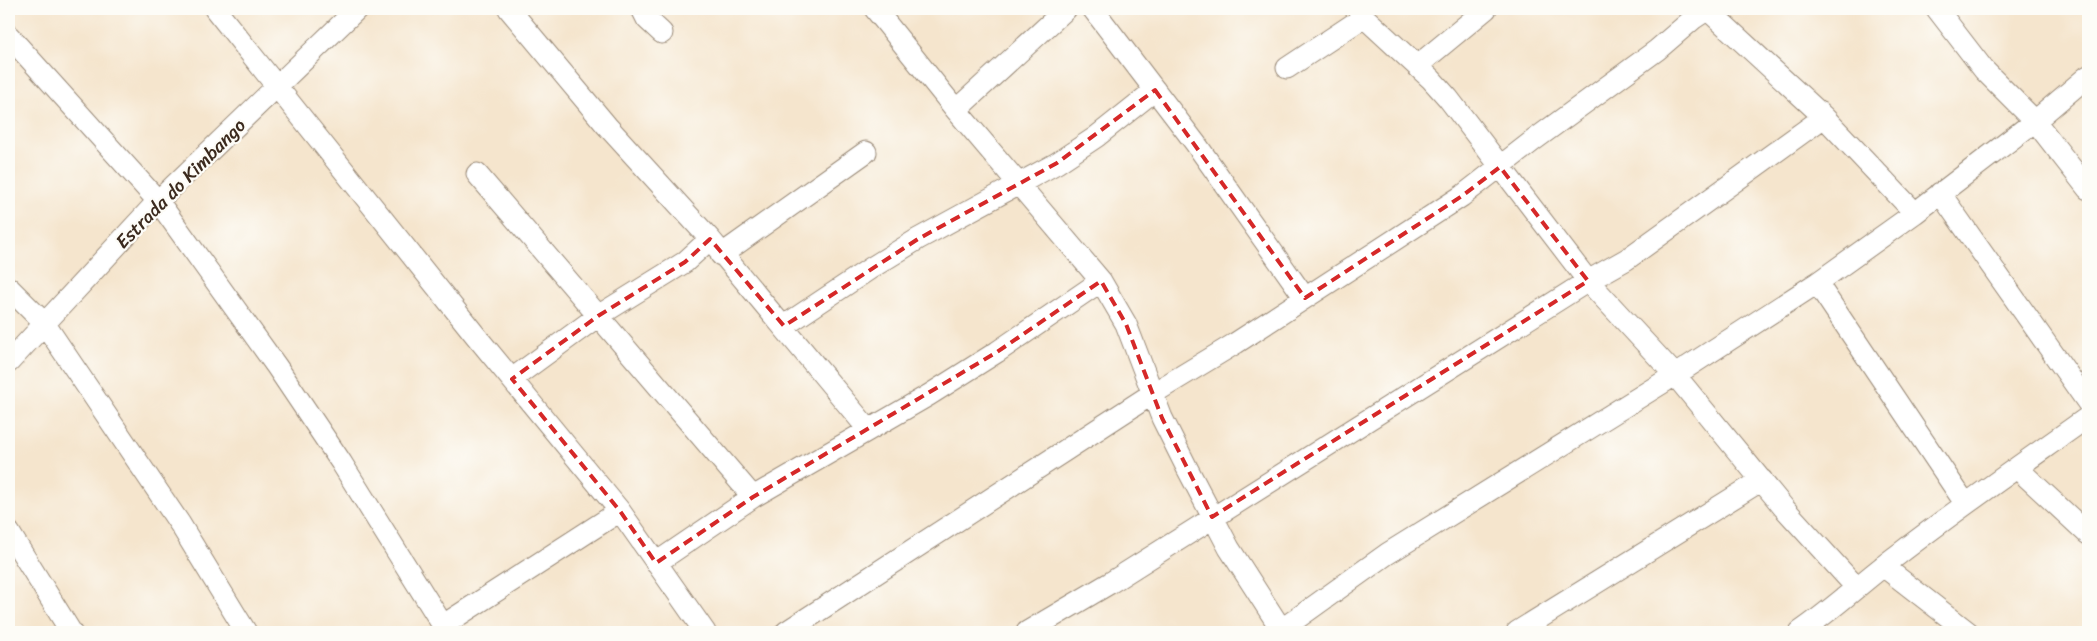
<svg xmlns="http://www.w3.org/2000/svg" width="2097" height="641" viewBox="0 0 2097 641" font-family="Sriracha,sans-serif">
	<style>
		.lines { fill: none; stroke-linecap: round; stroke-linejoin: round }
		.minor-casing { stroke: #988876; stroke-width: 23 }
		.minor { stroke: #fff; stroke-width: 21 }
		.marked { fill: none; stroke: #d62828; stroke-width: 4; stroke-dasharray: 10 6; stroke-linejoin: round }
		.labels { text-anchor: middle; stroke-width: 4.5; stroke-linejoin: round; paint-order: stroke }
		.street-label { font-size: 19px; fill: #3b2a1e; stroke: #fdfcf7 }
	</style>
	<rect width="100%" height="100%" fill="#fdfcf7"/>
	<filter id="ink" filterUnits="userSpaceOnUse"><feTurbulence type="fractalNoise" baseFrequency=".02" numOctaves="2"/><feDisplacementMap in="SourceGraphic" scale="10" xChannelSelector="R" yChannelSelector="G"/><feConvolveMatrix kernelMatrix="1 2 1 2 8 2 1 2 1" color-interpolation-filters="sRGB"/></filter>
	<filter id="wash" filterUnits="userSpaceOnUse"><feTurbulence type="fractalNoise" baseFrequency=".0096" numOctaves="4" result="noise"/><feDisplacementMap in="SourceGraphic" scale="20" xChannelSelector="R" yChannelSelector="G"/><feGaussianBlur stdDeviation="1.12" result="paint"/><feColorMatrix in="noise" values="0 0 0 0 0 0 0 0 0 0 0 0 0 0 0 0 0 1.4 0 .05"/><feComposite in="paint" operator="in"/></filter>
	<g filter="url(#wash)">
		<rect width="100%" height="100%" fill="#f5e5cd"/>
	</g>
	<g filter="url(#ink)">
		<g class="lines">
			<defs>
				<path id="minor" d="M215,9L476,336L620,511L705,632
					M509,9L607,126L710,239L868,429
					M642,9L647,19L662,33
					M875,9L956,110L1101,281L1126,324L1162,418L1187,468L1229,548L1283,632
					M1093,9L1196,144L1305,298
					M1358,9L1364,17L1431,79L1448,98L1588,281L1675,375L1784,508L1856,587
					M1707,9L1824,117L1915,213
					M1937,9L1984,70L2035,121L2088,189
					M9,36L158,201L277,367L341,462L447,632
					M1417,66L1486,9
					M1287,68L1364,17
					M956,110L1066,9
					M477,174L753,497
					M1940,193L2088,403
					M721,255L866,152
					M1817,283L1965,503
					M9,288L44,323L180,524L246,632
					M784,326L871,268L918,239L1057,163L1096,137L1155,90
					M9,362L158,201L357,9
					M512,379L598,316L685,262L710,239
					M2017,468L2088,534
					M9,532L71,632
					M656,563L753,497L929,395L997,352L1101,281
					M1883,566L1968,632
					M442,626L620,511
					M786,632L1152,394L1236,343L1462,196L1534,140L1657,50L1693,19L1708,9
					M1027,632L1110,583L1588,281L1627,259L1824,117
					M1278,632L1387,554L1675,375L1817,283L1915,213L2035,121L2088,76
					M1517,632L1762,480
					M1800,632C1835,608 1865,579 1899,554C1961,506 2025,462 2088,417"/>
			</defs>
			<use href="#minor" class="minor-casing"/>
			<use href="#minor" class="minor"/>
		</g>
	</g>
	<path class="marked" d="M1155,90L1305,298L1462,196L1500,167L1588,281L1212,517L1162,418L1126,324L1101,281L997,352L753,497L656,563L620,511L512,379L598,316L685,262L710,239L784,326L918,239L1057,163Z"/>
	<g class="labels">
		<g class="street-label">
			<text transform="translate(180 183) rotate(-45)" y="7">Estrada do Kimbango</text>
		</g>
	</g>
	<rect width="2097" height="641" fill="none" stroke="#fdfcf7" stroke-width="30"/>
</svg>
